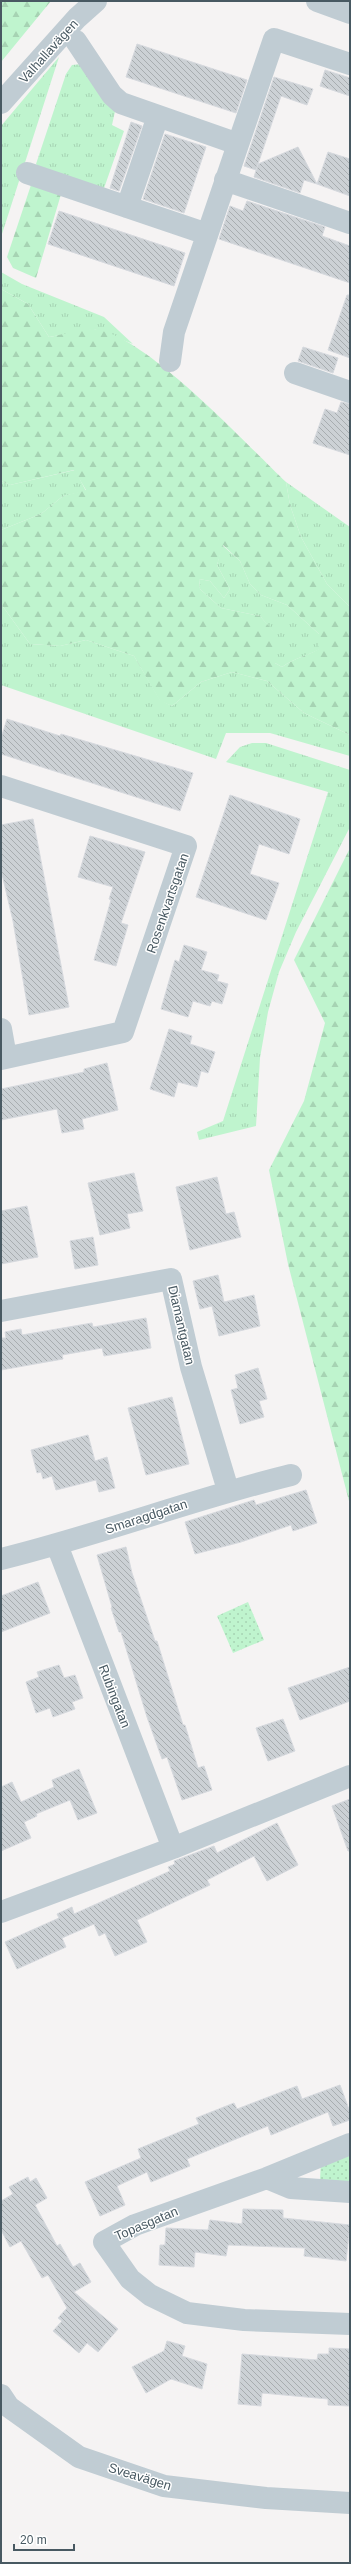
<svg xmlns="http://www.w3.org/2000/svg" width="351" height="2564" viewBox="0 0 351 2564" font-family="Helvetica,sans-serif">
	<style>
		.grass { fill: url(#grass-tufts) }
		.forest { fill: url(#forest-firs); fill-rule: evenodd }
		.park { fill: url(#park-dots) }
		.building { fill: url(#building-back-hatch); stroke: #d6d9de }
		.lines { fill: none; stroke-linecap: round; stroke-linejoin: round }
		.minor { stroke: #c0ccd3; stroke-width: 22 }
		.labels { text-anchor: middle; stroke-width: 3; stroke-linejoin: round; paint-order: stroke }
		.street-label { font-size: 13px; fill: #485962; stroke: #fff }
	</style>
	<defs>
		<pattern id="grass-tufts" width="24" height="20" patternUnits="userSpaceOnUse"><rect width="24" height="20" fill="#bff4ce"/><path d="M3 7l-1-3M5 7V3M7 7l1-3M15 17l-1-3M17 17v-4M19 17l1-3" fill="none" stroke="#a6d3b3"/></pattern>
		<pattern id="forest-firs" width="22" height="20" patternUnits="userSpaceOnUse"><rect width="22" height="20" fill="#bff4ce"/><path d="M5 1l3.5 6h-7zM16 11l3.5 6h-7z" fill="#a6d3b3"/></pattern>
		<pattern id="park-dots" width="8" height="8" patternUnits="userSpaceOnUse"><rect width="8" height="8" fill="#bff4ce"/><path d="M2 2h.1M6 6h.1" fill="none" stroke="#a6d3b3" stroke-width="1.8" stroke-linecap="round"/></pattern>
		<pattern id="building-back-hatch" width="6" height="6" patternUnits="userSpaceOnUse"><rect width="6" height="6" fill="#ccd1d5"/><path d="M-1 5l2 2M0 0l6 6M5-1l2 2" fill="none" stroke="#a8adb0"/></pattern>
	</defs>
	<rect width="100%" height="100%" fill="#f5f3f3"/>
	<path class="grass" d="M59,57L1,237V126Z
		M82,64L116,107L112,125L124,131L102,194L44,174L36,164L66,74L72,65Z
		M1,272L22,284L104,317L133,344L94,329L49,337L28,304L1,289Z
		M75,470L86,491L63,496L41,514L1,530V481L10,485Z
		M286,482L350,527V607L327,584L301,537L290,505Z
		M222,545L240,561L250,584L261,595L287,605L319,634L320,649C307,656 294,658 282,667L275,663V634L260,616L221,608L200,589L199,579L210,581L224,598L230,589L217,565Z
		M1,604L30,644L60,646L86,640L134,656L160,700L172,706L201,682L232,672L267,681L304,713L350,735V756L270,733H226L216,759L1,685Z
		M252,743H266L350,770V827L296,932L279,972L268,1012L260,1058L256,1126L199,1140L197,1132L223,1121L328,792L226,762L240,747Z"/>
	<path class="forest" d="M1,1H51L1,62Z
		M33,179L62,191L36,278L13,268L7,257Z
		M1,289L28,304L49,337C61,335 83,328 94,329C146,335 246,444 286,482L290,505L301,537L327,584L350,607V735L304,713L267,681L232,672L201,682L172,706L160,701L134,656L86,640L60,646L30,644L1,604V530L41,514L63,496L86,490L74,470L10,485L1,481ZM223,545L240,561L250,584L261,595L287,605L319,634V649C307,656 294,658 282,667L275,663V633L260,616L221,608L200,589L199,579L210,581L224,598L230,589L217,565Z
		M350,848V1505L288,1264L269,1170L304,1101L325,1023L294,960Z"/>
	<path class="park" d="M248,1602L264,1640L233,1653L217,1616Z
		M350,2149V2182L320,2180L321,2161Z"/>
	<path class="building" d="M137,44L247,80L236,113L126,77Z
		M325,70L350,78V96L320,86Z
		M274,77L313,89L307,105L281,96L256,170L244,166Z
		M131,122L142,126L119,191L110,188Z
		M165,134L206,147L184,213L143,199Z
		M298,147L317,184L304,180L300,193L254,177L258,164Z
		M328,152L350,159V196L317,184Z
		M247,201L325,227L322,236L350,246V283L219,239L230,206L243,211Z
		M59,211L185,253L174,286L48,244Z
		M347,295H350V358L328,350Z
		M303,347L338,358L333,373L298,361Z
		M341,402L350,404V455L313,443L325,409L337,413Z
		M7,719L60,736L61,734L193,773L180,811L1,754V738Z
		M230,795L300,819L289,854L259,844L250,874L279,883L266,920L196,897Z
		M33,819L69,1007L29,1015L13,921L1,870V825Z
		M90,836L145,852L121,923L128,925L116,966L94,960L111,900L109,899L113,887L78,877Z
		M184,945L207,952L201,970L219,975L217,981L228,984L222,1004L212,1001L210,1006L193,1001L188,1017L161,1009L175,960L179,962Z
		M169,1029L192,1036L190,1044L215,1052L208,1073L201,1071L197,1087L178,1082L174,1097L150,1089Z
		M107,1063L118,1110L82,1119L84,1129L62,1133L57,1109L1,1120V1089L84,1072V1069Z
		M134,1173L143,1211L127,1214L130,1228L100,1235L88,1183Z
		M217,1177L226,1214L234,1212L241,1237L190,1250L176,1187Z
		M27,1206L38,1257L1,1264V1211Z
		M93,1237L98,1265L75,1269L70,1241Z
		M218,1275L224,1302L254,1295L260,1326L219,1336L212,1306L200,1309L193,1281Z
		M146,1318L151,1348L104,1356L102,1348L62,1355L63,1359L1,1370V1338H6L5,1332L21,1329L22,1335L92,1323L93,1327Z
		M258,1368L267,1399L259,1401L264,1417L240,1424L231,1390L238,1388L235,1375Z
		M172,1397L189,1464L146,1475L128,1408Z
		M88,1435L95,1461L107,1457L115,1488L99,1492L96,1480L56,1490L52,1476L43,1479L41,1472L37,1473L31,1450Z
		M306,1490L317,1523L293,1531L291,1525L241,1542L195,1554L185,1522L254,1500L256,1505Z
		M126,1547L132,1573L155,1641H157L183,1725H185L198,1768L204,1766L212,1790L182,1800L167,1757L162,1759L147,1717L121,1632H119L111,1608L112,1607L97,1555Z
		M38,1582L50,1613L1,1632V1596Z
		M59,1665L64,1678L75,1675L83,1698L72,1702L75,1709L53,1717L50,1708L36,1713L26,1682L39,1677L37,1672Z
		M350,1667V1701L300,1720L288,1688Z
		M283,1719L295,1751L268,1761L256,1728Z
		M79,1769L97,1813L78,1820L70,1800L36,1814L37,1816L24,1822L31,1838L1,1851V1787L12,1782L21,1802L54,1787L52,1780Z
		M350,1799V1851H348L332,1806Z
		M277,1823L298,1865L267,1881L254,1856L207,1880L210,1885L137,1920L147,1942L115,1956L105,1933L99,1936L94,1924L62,1938L66,1947L17,1969L5,1942L59,1918L57,1914L72,1907L74,1914L170,1871L168,1867L175,1864L174,1861L214,1846L217,1853Z
		M340,2085L350,2112V2120L333,2126L328,2112L271,2135L268,2126L187,2159L190,2166L151,2182L147,2172L117,2186L125,2205L100,2216L85,2182L141,2158L138,2149L199,2124L196,2118L234,2103L237,2109L297,2086L302,2099Z
		M28,2177L30,2182L36,2178L47,2198L35,2205L57,2246L60,2244L73,2267L80,2263L91,2282L74,2292L118,2329L98,2352L87,2343L79,2353L53,2331L62,2321L58,2318L67,2308L48,2275L42,2278L21,2241L10,2247L1,2230V2201L13,2194L9,2187Z
		M243,2209L283,2210V2218L350,2225L346,2261L304,2256L305,2248L228,2245L226,2256L195,2252L194,2267L159,2265L160,2245H165L166,2228L208,2230L210,2220L242,2224Z
		M167,2341L185,2346L182,2356L207,2364L202,2389L171,2379L146,2393L132,2367L164,2351Z
		M329,2348L350,2349V2406L328,2405V2399L262,2393L261,2406L238,2404L242,2354L317,2360L318,2354H329Z"/>
	<g class="lines">
		<path class="minor" d="M317,1L350,13
			M76,41L112,95L121,103L238,144
			M1,103L77,18L96,1
			M27,173L207,234
			M225,180L350,223
			M127,207L158,116
			M170,361L174,332L274,39L350,64
			M295,373L350,392
			M1,786L186,846L123,1032L1,1059
			M1,1029L6,1057
			M1,1311L171,1279L191,1367L228,1490
			M57,1545L173,1848
			M1,1559C99,1535 193,1499 291,1475
			M1,1912L173,1848L350,1776
			M267,2178L350,2144
			M350,2192L291,2188L267,2178L135,2225L104,2242L130,2279L150,2295L187,2313L244,2320L350,2324
			M1,2395L9,2407L79,2457L164,2486L266,2498L350,2503"/>
	</g>
	<g class="labels">
		<g class="street-label">
			<text transform="translate(48 51) rotate(-48)" y="5">Valhallavägen</text>
			<text transform="translate(167 903) rotate(-71)" y="5">Rosenkvartsgatan</text>
			<text transform="translate(182 1325) rotate(77)" y="5">Diamantgatan</text>
			<text transform="translate(146 1516) rotate(-18)" y="5">Smaragdgatan</text>
			<text transform="translate(115 1696) rotate(69)" y="5">Rubingatan</text>
			<text transform="translate(146 2223) rotate(-23)" y="5">Topasgatan</text>
			<text transform="translate(140 2476) rotate(17)" y="5">Sveavägen</text>
		</g>
	</g>
	<rect width="351" height="2564" fill="none" stroke="#485962" stroke-width="4"/>
	<path d="M14 2544v6h60v-6" fill="none" stroke="#485962" stroke-width="2"/>
	<text x="20" y="2544" font-size="12" fill="#485962" stroke="#ffffff" stroke-width="3" paint-order="stroke">20 m</text>
</svg>
